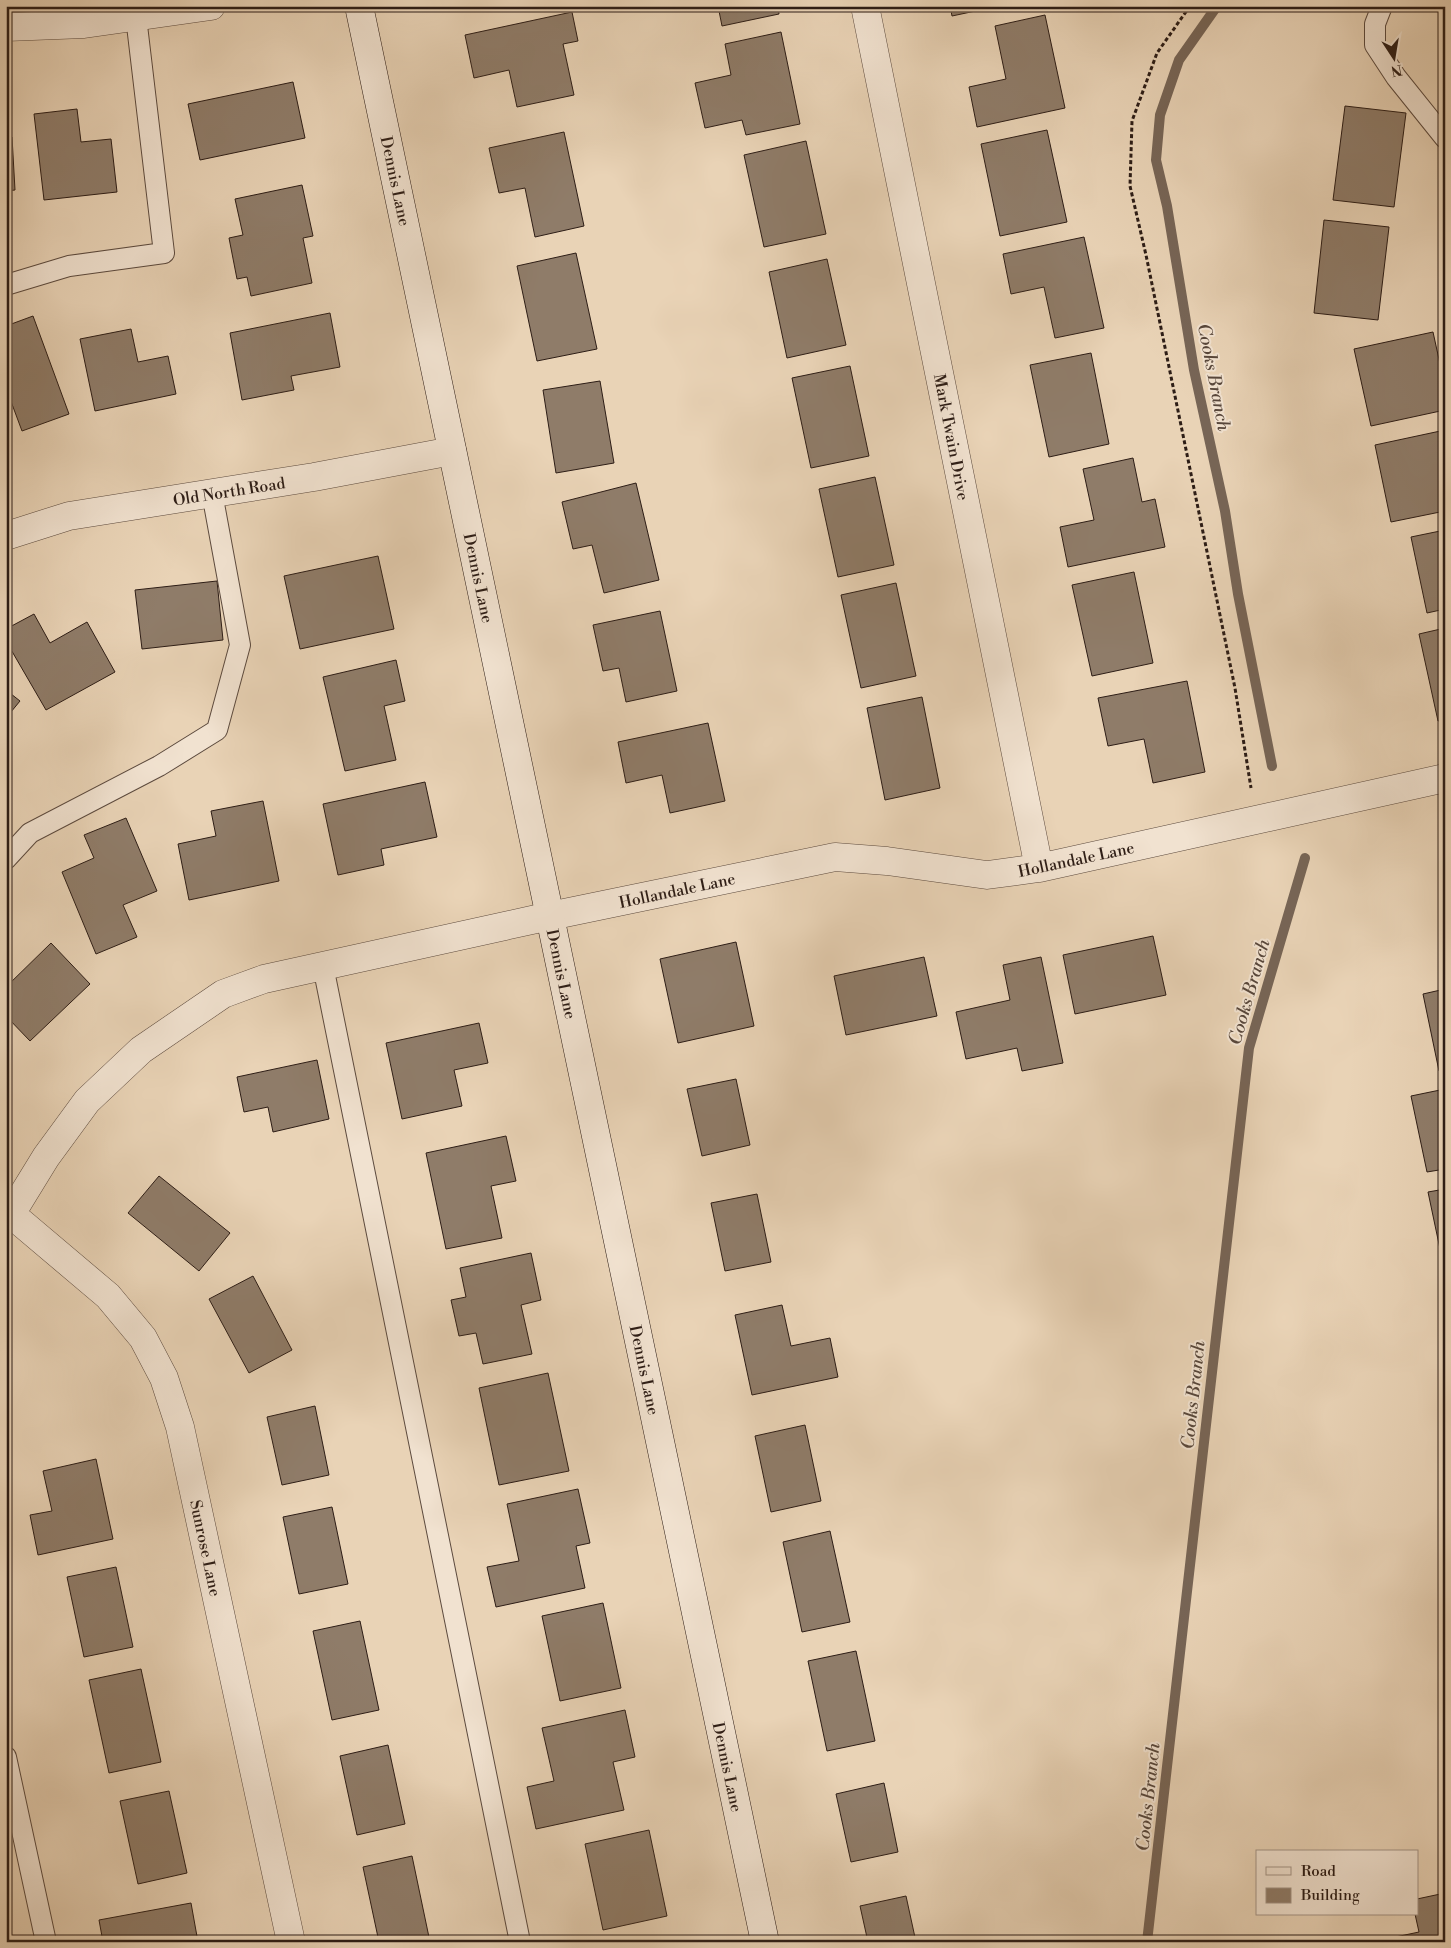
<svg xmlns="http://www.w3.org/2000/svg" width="1451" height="1948" viewBox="0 0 1451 1948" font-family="'Libre Bodoni',serif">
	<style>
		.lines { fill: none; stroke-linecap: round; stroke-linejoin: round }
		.stream { stroke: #776556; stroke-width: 10 }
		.building { fill: #8f7c69; stroke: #2d1d16 }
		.lane-casing { stroke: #5c4a3e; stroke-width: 22 }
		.street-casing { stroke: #5c4a3e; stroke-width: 29 }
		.secondary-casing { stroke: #2d1d16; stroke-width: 29 }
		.path { stroke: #2d1d16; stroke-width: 3; stroke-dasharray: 4 2.5; stroke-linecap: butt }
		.lane { stroke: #f1e2d0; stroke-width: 20 }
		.street { stroke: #f1e2d0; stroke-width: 28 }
		.secondary { stroke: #f1e2d0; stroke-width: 28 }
		.labels { text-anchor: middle; stroke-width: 4; stroke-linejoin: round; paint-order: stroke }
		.street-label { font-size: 16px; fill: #2d1d16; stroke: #f1e2d0 }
		.water-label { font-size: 18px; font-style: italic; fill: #58473b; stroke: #f1e2d0 }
	</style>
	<rect width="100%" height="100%" fill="#e9d3b6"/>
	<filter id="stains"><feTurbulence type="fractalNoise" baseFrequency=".004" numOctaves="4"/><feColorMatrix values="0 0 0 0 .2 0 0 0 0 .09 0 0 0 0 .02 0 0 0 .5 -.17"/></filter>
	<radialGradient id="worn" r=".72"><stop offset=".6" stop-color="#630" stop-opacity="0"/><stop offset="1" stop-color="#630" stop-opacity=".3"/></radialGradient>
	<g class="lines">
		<path class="stream" d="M1217,6L1179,60L1160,115L1156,160L1167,206L1194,370L1225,511L1238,594L1272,766
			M1147,1942L1249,1048L1305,858"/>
	</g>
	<path class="building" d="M718,6H778L779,14L722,26Z
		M950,6H999L952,16Z
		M572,12L578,41L563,44L574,95L517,107L509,70L474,78L465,35Z
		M1045,15L1065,108L977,127L969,87L1006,79L995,26Z
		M781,32L800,124L746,135L742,120L705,128L695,83L731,75L725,44Z
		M293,82L305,138L200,160L188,104Z
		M1345,106L1406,113L1394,207L1333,200Z
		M77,109L81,142L111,139L117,192L44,200L34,114Z
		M1047,130L1067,222L1000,236L981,144Z
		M564,132L584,226L535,237L525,188L499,193L489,148Z
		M6,137H12L15,190L6,191Z
		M806,141L826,234L764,247L744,155Z
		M302,185L313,236L303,238L312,283L251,296L247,277L237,279L229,238L243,235L235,199Z
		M1324,220L1389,227L1378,320L1314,313Z
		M1084,237L1104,328L1055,338L1044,287L1011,294L1003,254Z
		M576,253L597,349L537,361L517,266Z
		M827,259L846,345L787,358L769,272Z
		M330,313L340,367L291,376L294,390L242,400L230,333Z
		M33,316L69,414L22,431L6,388V326Z
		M131,329L138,362L168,356L176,394L95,411L80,339Z
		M1433,332L1445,387V410L1371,426L1354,349Z
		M1091,353L1109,444L1049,457L1030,365Z
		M850,366L869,456L811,468L792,378Z
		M600,381L614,463L556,473L543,390Z
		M1445,430V511L1391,522L1375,445Z
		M1133,458L1142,502L1155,499L1165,547L1068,567L1060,527L1094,520L1083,469Z
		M875,477L894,565L838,577L819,489Z
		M636,483L659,580L604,593L592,545L573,549L562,502Z
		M1445,530V609L1427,613L1411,537Z
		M378,556L394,629L300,649L284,576Z
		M1134,572L1153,663L1092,676L1072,585Z
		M217,581L223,640L142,649L135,590Z
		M896,583L916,676L861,688L841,595Z
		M660,611L677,691L626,702L619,668L603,671L593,625Z
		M34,614L50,643L87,622L115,672L46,710L6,641V629Z
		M1445,628V719L1438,721L1419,634Z
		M396,660L405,701L384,706L396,760L345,771L323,677Z
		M1187,681L1205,772L1153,783L1144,739L1108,746L1098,698Z
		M6,690L20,701L6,718Z
		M922,697L940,788L885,800L867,708Z
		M708,723L725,801L670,813L662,775L626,783L618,742Z
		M425,782L437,837L381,849L384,865L338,875L323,804Z
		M263,801L279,881L189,900L178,844L216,836L211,811Z
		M126,818L157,891L123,905L137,937L96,954L62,872L94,858L84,835Z
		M1153,936L1166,995L1075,1014L1063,955Z
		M736,942L754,1026L678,1043L660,959Z
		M51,943L90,984L30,1041L6,1016V987Z
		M924,957L937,1016L846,1035L834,976Z
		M1041,957L1063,1063L1022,1071L1017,1048L966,1059L956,1012L1010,1000L1003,965Z
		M1445,989V1070L1439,1071L1423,994Z
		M479,1023L488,1063L454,1070L462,1106L402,1119L386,1043Z
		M317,1060L329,1119L273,1132L268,1107L244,1112L237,1077Z
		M736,1079L750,1145L702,1156L687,1089Z
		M1445,1089V1169L1427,1172L1411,1096Z
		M506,1136L516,1181L491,1186L502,1238L446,1249L426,1153Z
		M159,1176L230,1233L199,1271L128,1213Z
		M1445,1189V1268H1444L1428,1192Z
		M757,1194L771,1262L725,1271L711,1203Z
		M531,1253L541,1300L521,1305L532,1354L483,1364L476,1333L459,1336L451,1300L466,1297L460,1268Z
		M253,1276L292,1350L249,1373L209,1299Z
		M782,1305L791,1346L830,1338L838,1377L752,1395L735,1315Z
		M548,1373L569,1471L499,1485L479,1388Z
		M315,1406L329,1475L282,1485L267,1417Z
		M805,1425L821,1501L771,1512L755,1436Z
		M96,1459L113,1539L38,1555L30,1515L52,1511L43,1471Z
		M578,1489L590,1543L576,1546L585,1588L496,1607L487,1567L519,1561L507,1504Z
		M332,1507L348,1584L299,1594L283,1517Z
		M830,1531L850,1622L802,1632L783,1542Z
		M116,1567L133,1647L84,1657L67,1577Z
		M603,1603L621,1688L560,1701L542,1616Z
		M360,1621L379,1710L332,1720L313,1631Z
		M856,1651L875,1741L827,1751L808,1661Z
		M141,1669L161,1762L109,1773L89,1680Z
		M625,1710L635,1757L613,1762L624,1810L536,1829L527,1787L554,1781L542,1728Z
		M388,1745L405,1824L357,1835L340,1756Z
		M884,1783L898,1852L851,1862L836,1794Z
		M169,1791L187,1873L138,1884L120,1801Z
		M649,1830L667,1916L603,1930L585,1844Z
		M412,1856L430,1942H379L363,1867Z
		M1445,1893V1942H1386V1939L1419,1932L1415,1914H1417V1899Z
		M906,1896L916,1942H868L860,1906Z
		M191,1903L198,1942H143V1939L126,1942H103L99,1920Z"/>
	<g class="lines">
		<defs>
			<path id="lane" d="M1382,6L1375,24V45L1396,77L1445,138
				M6,285L69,266L164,253L136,17
				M6,859L30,833L159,766L217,730L240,645L212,493
				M323,966L520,1942
				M6,1757L46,1942"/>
			<path id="street" d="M865,6L1039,868
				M6,27L84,24L211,6
				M6,536L69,516L314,477L452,451
				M11,1214L108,1296L143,1338L164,1378L180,1427L291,1942
				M6,1219L11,1214L46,1157L87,1101L141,1050L223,994L264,979L550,916L835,857L887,861L987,875L1039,868L1445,778"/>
			<path id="secondary" d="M359,6L765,1942"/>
		</defs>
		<use href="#lane" class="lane-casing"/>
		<use href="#street" class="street-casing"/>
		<use href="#secondary" class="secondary-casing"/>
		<path class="path" d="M1190,6L1157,53L1132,121L1130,186L1146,255L1235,688L1251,788"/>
		<use href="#lane" class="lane"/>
		<use href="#street" class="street"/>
		<use href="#secondary" class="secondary"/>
	</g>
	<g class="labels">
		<g class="street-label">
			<text transform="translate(396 181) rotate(78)" y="6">Dennis Lane</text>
			<text transform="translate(952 437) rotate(79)" y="6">Mark Twain Drive</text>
			<text transform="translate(229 491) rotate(-9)" y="6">Old North Road</text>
			<text transform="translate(479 578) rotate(78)" y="6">Dennis Lane</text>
			<text transform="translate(1076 859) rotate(-12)" y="6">Hollandale Lane</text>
			<text transform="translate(677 890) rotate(-12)" y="6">Hollandale Lane</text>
			<text transform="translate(562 974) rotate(78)" y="6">Dennis Lane</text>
			<text transform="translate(645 1370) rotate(78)" y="6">Dennis Lane</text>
			<text transform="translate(206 1548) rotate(78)" y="6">Sunrose Lane</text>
			<text transform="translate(728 1767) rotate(78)" y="6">Dennis Lane</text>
		</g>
		<g class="water-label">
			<text transform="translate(1214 377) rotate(79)" y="6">Cooks Branch</text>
			<text transform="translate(1249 992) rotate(-74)" y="6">Cooks Branch</text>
			<text transform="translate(1193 1395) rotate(-84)" y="6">Cooks Branch</text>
			<text transform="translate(1148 1797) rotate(-84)" y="6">Cooks Branch</text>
		</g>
	</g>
	<rect width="1451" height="1948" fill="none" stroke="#e9d3b6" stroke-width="25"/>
	<rect x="8" y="8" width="1436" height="1933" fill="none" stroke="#2d1d16" stroke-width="2.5"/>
	<rect x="12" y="12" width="1426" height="1923" fill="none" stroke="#2d1d16"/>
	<rect x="1256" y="1850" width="162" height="65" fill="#f1e2d0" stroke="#a39386"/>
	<rect x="1266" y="1867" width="25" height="8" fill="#f1e2d0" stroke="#a39386"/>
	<text x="1301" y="1876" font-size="15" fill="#2d1d16">Road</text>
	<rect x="1266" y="1888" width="25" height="15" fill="#8f7c69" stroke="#a39386"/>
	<text x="1301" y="1900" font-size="15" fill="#2d1d16">Building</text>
	<g transform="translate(1394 58) rotate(168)" stroke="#f1e2d0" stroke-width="4" paint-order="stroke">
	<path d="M0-4L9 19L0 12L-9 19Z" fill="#2d1d16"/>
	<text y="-8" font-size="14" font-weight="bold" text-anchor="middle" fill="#2d1d16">N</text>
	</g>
	<rect width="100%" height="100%" filter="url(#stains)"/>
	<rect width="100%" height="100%" fill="url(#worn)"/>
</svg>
